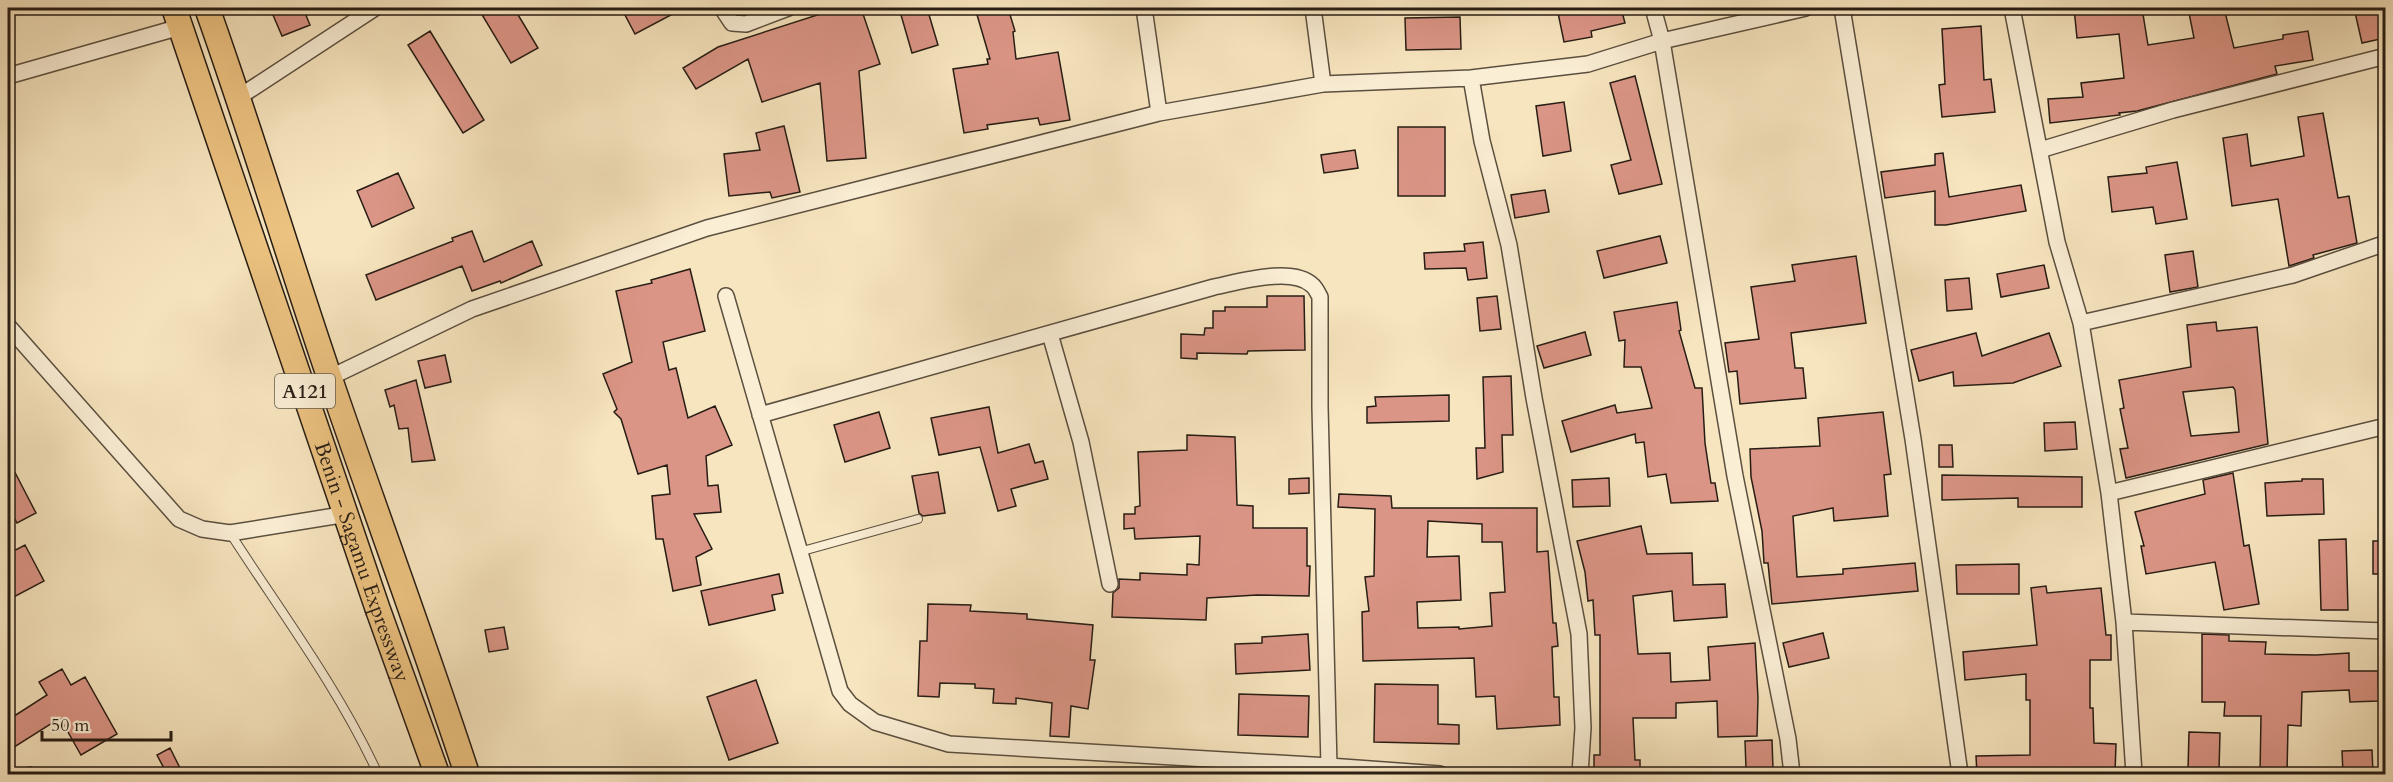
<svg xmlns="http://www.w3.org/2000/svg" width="2393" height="782" viewBox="0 0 2393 782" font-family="Cardo,serif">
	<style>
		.building { fill: #db9586; stroke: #271d14; stroke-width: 1.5; fill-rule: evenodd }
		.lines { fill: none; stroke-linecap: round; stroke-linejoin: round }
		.service-casing { stroke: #5b4f3f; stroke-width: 10 }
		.minor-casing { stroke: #5b4f3f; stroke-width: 18 }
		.trunk-casing { stroke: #271d14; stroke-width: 27 }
		.service { stroke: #faeed5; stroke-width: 8 }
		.minor { stroke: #faeed5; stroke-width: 15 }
		.trunk { stroke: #ecc280; stroke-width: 24 }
		.labels { text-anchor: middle; stroke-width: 4.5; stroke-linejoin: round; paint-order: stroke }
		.shield { fill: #faeed5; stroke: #665c4e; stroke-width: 1.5 }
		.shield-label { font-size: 20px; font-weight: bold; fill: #271d14 }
		.street-label { font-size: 21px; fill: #271d14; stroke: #faeed5 }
	</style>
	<rect width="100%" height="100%" fill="#f7e5bf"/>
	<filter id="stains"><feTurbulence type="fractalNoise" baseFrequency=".00333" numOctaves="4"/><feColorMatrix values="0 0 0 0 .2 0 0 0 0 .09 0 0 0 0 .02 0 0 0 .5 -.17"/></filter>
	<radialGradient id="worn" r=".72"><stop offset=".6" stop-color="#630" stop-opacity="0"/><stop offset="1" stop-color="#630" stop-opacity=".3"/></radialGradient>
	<path class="building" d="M270,8H303L310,25L282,36Z
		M478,8H514L538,48L511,63Z
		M634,8H684L635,34L624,13Z
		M839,8H861L880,64L859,71L866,158L827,161L820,83L762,102L748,59L696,89L683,68L718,47Z
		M899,8H927L938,45L912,53Z
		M975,8H1008L1015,31L1013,32L1016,59L1058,52L1070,120L1040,125L1038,118L987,125L988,129L964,133L953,69L988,64L987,59H990Z
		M1557,8H1621L1625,23L1591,31L1592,37L1564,42Z
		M2074,8H2142L2148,45L2194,38L2188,8H2224L2234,48L2283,39V35L2308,31L2313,60L2275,66L2277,74L2137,111L2119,113L2120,115L2050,123L2048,99L2083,97L2081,83L2124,78L2119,34L2077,38Z
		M2354,8H2382L2385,23V38L2362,43Z
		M1460,17L1461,49L1406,50L1405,18Z
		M1981,26L1984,80L1991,79L1995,112L1942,117L1939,85L1945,84L1942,29Z
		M430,31L484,120L463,133L408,45Z
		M1635,76L1662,184L1619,194L1611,165L1631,160L1610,83Z
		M1564,102L1571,151L1543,156L1536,106Z
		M2323,113L2338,198L2349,196L2357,243L2313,255L2314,258L2289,266L2278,199L2232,206L2223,138L2247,134L2251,166L2304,156L2298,117Z
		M784,126L800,192L772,198L770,192L729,196L724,154L760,150L756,133Z
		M1398,127H1445V196H1398Z
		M1355,150L1358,168L1324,173L1321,155Z
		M1943,153L1949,197L2021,185L2026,211L1946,225H1935V191L1885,198L1881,172L1935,165V154Z
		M2177,162L2187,219L2156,224L2153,207L2112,212L2108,177L2147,173L2146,167Z
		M398,173L414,208L372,227L357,191Z
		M1545,190L1549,212L1515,218L1511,195Z
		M472,231L484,262L532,241L542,265L501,283L500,281L472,291L462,266L376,300L366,275L453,241L452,238Z
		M1660,236L1667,263L1604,278L1597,251Z
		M1483,242L1487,278L1468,280L1466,268L1425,269L1424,253L1465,251L1464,244Z
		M2193,251L2198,287L2170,292L2165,255Z
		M1856,256L1866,323L1791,333L1795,368H1803L1806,398L1740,404L1737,371L1729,372L1725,343L1759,339L1751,287L1795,281L1792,265Z
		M2044,265L2049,288L2001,297L1997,274Z
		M690,269L705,331L663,342L669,370L676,368L688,418L715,406L732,445L706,456L708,486L718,485L721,512L694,514L712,549L696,557L701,585L673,591L663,539H656L652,496L670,494L667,465L638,474L621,419L614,412L617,409L603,374L632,362L616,291L652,283L651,280Z
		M1969,278L1972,309L1947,311L1945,280Z
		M1267,296H1304L1305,350L1248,351L1247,354L1197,353V359L1181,358V334L1204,335L1205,328H1213V311H1225V307H1267Z
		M1497,296L1501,329L1480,331L1477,298Z
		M1677,302L1681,330L1679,331L1695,388H1702L1705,443L1711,483H1715L1718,501L1671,503L1666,474L1648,477L1644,442L1636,443L1635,434L1571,452L1562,421L1615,405L1617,413L1652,408L1641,367H1624L1625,340L1619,341L1614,312Z
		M2216,322L2217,331L2257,327L2268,444L2126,478L2120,449L2128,448L2120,409L2124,408L2119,380L2191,367L2187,325ZM2233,387L2235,390L2239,432L2191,436L2183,392Z
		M1585,332L1591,355L1544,368L1537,346Z
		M1976,333L1982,356L2049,333L2061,366L2013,383L1954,386L1953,372L1919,381L1911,350Z
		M445,355L451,382L425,388L418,361Z
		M1511,376L1513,435H1502L1503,472L1477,479L1476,448H1485L1483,377Z
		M416,380L435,460L412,462L408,428L399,429L394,405L390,407L385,390Z
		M1449,395V421L1367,423V407L1376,406L1375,397Z
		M989,407L998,453L1029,444L1035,463L1043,461L1048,479L1011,489L1016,506L998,511L980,447L939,455L931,418Z
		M879,412L890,448L845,462L834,425Z
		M1883,412L1891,474L1884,475L1888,516L1834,521L1833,508L1793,516L1797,577L1843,574V569L1915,563L1918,591L1772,604L1768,563H1764L1762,531L1751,477L1750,449L1820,446L1818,418Z
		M2075,422L2077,449L2045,451L2044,423Z
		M1187,435L1235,437L1237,505L1253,506V528H1307V566H1310L1309,596L1257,595L1207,598L1206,620L1112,617L1113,593L1119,588V579L1140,580V573L1187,575V564L1199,565L1200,536L1135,539L1134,528L1124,529V514H1135V507L1140,506L1138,452L1187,450Z
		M1939,445H1952L1953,467H1939Z
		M8,459L36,513L17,523L8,506Z
		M938,472L945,513L923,516L919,513L912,476Z
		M2233,473L2244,546L2249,545L2259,604L2224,610L2215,562L2146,574L2141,546H2144L2135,512L2205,494L2203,480Z
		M1942,475L2082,477V507H2018V498L1942,500Z
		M1309,478V493L1289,494V479Z
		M1609,478L1610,506L1573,507L1572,480Z
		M2302,479H2323L2324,514L2267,516L2265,483L2302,481Z
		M1339,494L1391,496L1392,508H1537V552L1548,551L1553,623H1556L1558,646L1552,647L1554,697H1559L1560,725L1497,729L1495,696L1476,697L1474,658L1363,661L1362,612L1369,611L1365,577L1374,576L1375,509L1338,507ZM1428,521L1482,524V542H1502L1505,592L1490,593L1492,626L1459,629V627L1418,628L1417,602L1461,600L1459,556L1427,557Z
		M1641,526L1647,554L1692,553L1693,585L1725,584L1727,617L1674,621L1672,591L1633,596L1638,654L1670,653L1671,682L1710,680L1708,647L1755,643L1758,698L1757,736L1718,737L1717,701L1676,703V718H1633L1635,760H1640V774L1594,773V755H1600V635H1595L1593,600L1588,601L1585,572L1577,541Z
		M2346,539L2348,610H2321L2319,540Z
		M2373,541H2385V574H2373Z
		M25,545L44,581L8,600V554Z
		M2019,564V594H1957L1956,565Z
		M779,574L783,593L772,595L775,610L709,625L701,591Z
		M2046,586L2047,593L2101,588L2106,635H2111V660H2090V708H2093L2094,743L2116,744L2115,773L2045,771V774H1977L1976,756L2030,755V700H2026V674L1965,680L1963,652L2037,645L2031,588Z
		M928,604L971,605L970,611L1027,614V619L1093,625L1090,660H1095L1088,709L1071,706L1069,737L1050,736L1052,703L1016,698V704L993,703L994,689L975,688V684L940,683L939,697L918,696L920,641H927Z
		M504,627L508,649L489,652L485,630Z
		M1823,633L1829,658L1789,667L1783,643Z
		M1308,634L1310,670L1236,674L1235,644L1262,643V637Z
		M2202,634L2229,635V641L2266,642L2265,654L2316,655L2349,653V671H2378L2379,701L2350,702L2349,690L2302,692L2301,726L2288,725L2287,774H2260L2261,716H2224L2225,702H2202Z
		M62,669L71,685L85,677L117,734L81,755L60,718L8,751V720L47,695L39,682Z
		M756,680L778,743L729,760L707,697Z
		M1375,684L1438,685V724L1459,725V744L1374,742Z
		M1239,694L1309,696L1308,737L1238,735Z
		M2189,732L2220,733L2219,771L2188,770Z
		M1772,740L1773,769H1746L1745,741Z
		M170,748L183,774H167L157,755Z
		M2372,750L2373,774H2343L2342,751Z"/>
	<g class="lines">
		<defs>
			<path id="service" d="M230,533C281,612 339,689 378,774
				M799,552L918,519
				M30,771L33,774"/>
			<path id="minor" d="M722,8L732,23L746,24L788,8
				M1144,8L1159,113
				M1313,8L1323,84
				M1653,8L1662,41L1735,476L1788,739L1792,774
				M1842,8L1913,439L1960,774
				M2012,8L2057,242L2081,323L2109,493L2124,622L2134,774
				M8,76L180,27
				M1471,78L1482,141L1509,245L1534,398L1579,634L1583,728L1580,774
				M239,97L375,8
				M2040,150L2173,110L2386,56
				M726,296L840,691L850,704L875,722L949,744L1329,766L1440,774
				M2081,323L2293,275L2386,243
				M8,326L179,519L202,529L230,533L347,514
				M1050,334L1081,442L1110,584
				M329,378L472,309L707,228L1159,113L1323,84L1471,78L1588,64L1662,41L1806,8
				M760,415L1214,287C1239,282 1292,266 1312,285C1315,287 1318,293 1320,297V407L1329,766
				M2109,493L2386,426
				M2124,622L2386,631"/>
			<g id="trunk">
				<path id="s1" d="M174,8L377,607L437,774"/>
				<path d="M207,8C251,131 288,256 330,379C375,511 424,642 467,774"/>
			</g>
		</defs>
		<use href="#service" class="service-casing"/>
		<use href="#minor" class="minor-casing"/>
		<use href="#trunk" class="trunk-casing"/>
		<use href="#service" class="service"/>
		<use href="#minor" class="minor"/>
		<use href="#trunk" class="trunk"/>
	</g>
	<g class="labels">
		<rect class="shield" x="275" y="374" width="60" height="34" rx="4.5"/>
		<g class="shield-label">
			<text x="305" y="398">A121</text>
		</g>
		<g class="street-label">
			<text dy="7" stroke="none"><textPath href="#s1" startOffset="585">Benin - Sagamu Expressway</textPath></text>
		</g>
	</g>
	<rect width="2393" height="782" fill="none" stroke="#f7e5bf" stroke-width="30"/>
	<rect x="9" y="9" width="2375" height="764" fill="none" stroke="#271d14" stroke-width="3"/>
	<rect x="15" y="15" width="2363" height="752" fill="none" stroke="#271d14" stroke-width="1.5"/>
	<path d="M42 731v9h129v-9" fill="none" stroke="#271d14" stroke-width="3"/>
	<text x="51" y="731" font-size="18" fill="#271d14" stroke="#faeed5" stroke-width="4.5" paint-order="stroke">50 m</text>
	<rect width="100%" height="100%" filter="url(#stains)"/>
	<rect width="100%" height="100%" fill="url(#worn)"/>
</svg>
